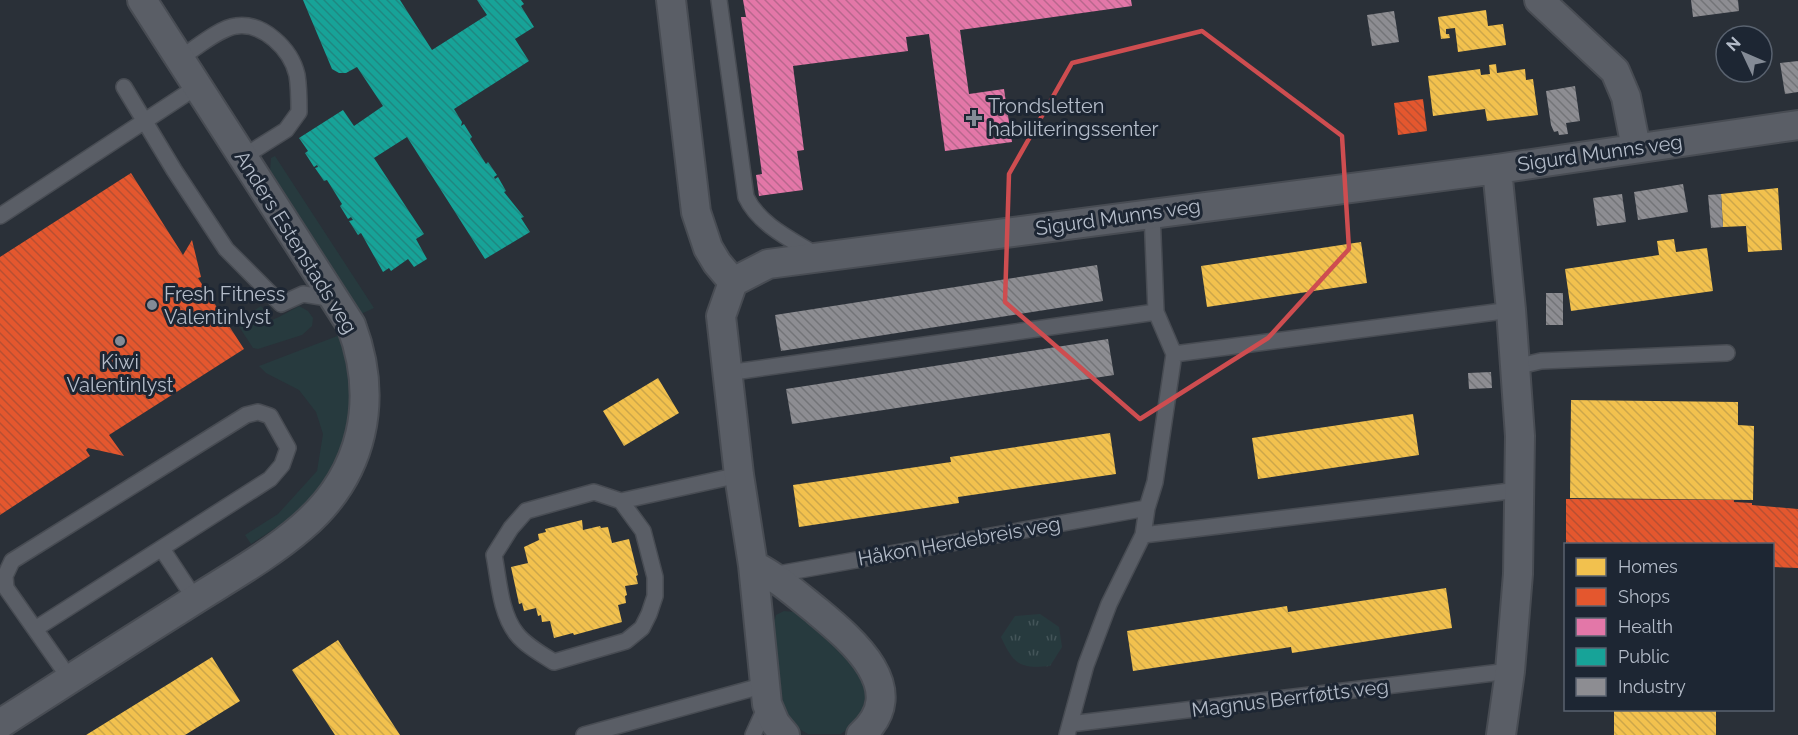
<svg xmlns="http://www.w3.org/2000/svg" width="1798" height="735" viewBox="0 0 1798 735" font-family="Raleway,sans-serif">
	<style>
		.grass { fill: #273a3e }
		.park { fill: url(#park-tufts) }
		.homes { fill: url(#homes-back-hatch) }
		.shops { fill: url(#shops-back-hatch) }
		.health { fill: url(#health-back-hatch) }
		.public { fill: url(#public-back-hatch) }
		.industry { fill: url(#industry-back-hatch) }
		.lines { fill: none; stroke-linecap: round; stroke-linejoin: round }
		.service-casing { stroke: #484c53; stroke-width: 18 }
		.minor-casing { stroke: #484c53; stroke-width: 32 }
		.service { stroke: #5a5e66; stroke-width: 15 }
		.minor { stroke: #5a5e66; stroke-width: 28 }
		.marked { fill: none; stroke: #ce4d50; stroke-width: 4.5; stroke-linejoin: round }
		.poi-dot { fill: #848b96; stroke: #1d2633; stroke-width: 2 }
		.labels { text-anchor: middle; stroke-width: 6; stroke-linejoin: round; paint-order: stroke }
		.poi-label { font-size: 20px; fill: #b4bcc9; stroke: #1d2633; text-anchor: start }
		.street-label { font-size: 20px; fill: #b4bcc9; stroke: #1d2633 }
	</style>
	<defs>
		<pattern id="park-tufts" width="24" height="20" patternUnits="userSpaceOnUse" patternTransform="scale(1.5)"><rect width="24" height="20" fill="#273a3e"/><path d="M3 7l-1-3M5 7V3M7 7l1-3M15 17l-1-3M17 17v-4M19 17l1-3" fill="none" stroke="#445559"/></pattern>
		<pattern id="homes-back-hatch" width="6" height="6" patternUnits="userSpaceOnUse" patternTransform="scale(1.5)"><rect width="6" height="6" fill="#f2c14e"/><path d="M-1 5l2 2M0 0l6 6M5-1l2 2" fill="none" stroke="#cca64a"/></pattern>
		<pattern id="shops-back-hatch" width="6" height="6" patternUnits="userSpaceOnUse" patternTransform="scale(1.5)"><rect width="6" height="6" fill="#e4572e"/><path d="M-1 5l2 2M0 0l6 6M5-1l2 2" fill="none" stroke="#b84f32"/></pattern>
		<pattern id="health-back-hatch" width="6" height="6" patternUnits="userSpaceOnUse" patternTransform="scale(1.5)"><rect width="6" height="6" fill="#e377a8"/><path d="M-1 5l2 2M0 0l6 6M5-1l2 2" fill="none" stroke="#b8678d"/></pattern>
		<pattern id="public-back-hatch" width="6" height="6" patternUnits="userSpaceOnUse" patternTransform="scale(1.5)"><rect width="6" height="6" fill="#17a398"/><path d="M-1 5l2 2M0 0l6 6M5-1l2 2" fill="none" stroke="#1f8881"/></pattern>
		<pattern id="industry-back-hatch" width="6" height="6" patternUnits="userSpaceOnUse" patternTransform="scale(1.5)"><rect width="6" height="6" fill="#8d8d92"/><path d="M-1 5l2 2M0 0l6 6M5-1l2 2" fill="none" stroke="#737478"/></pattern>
	</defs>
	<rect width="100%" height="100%" fill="#2a3038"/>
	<path class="grass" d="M275,156L374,308L361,314L270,172L271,158Z
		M261,306L272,320L279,317L299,306L308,311L313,318L312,326L302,335L258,349L253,348L236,322Z
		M340,335L349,354L352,427L321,492L300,512L251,544L245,535L278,514L317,471L323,434L316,412L299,390L266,373L259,366Z
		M784,611L795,612L811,623L854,666L862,679L866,694L863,708L856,722L841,734H808L796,727L784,710L773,626L776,615Z"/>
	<path class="park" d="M1040,614L1059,627L1062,647L1050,666C1020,669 1014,665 1001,637L1015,616Z"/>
	<path class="homes" d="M1486,10L1488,26L1503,24L1506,45L1458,52L1455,28L1446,29V34H1449L1450,38L1441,39L1438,17Z
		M1496,64L1497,73L1525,69L1526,80L1533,79L1538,115L1487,121L1485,109L1433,116L1428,76L1480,69L1481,75L1490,74L1489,65Z
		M1778,188L1782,250L1748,252L1746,226L1723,227L1721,194Z
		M1674,239L1676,252L1707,248L1713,291L1571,311L1565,269L1659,255L1657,241Z
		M1361,242L1367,283L1207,307L1201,266Z
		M658,378L679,413L624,446L603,411Z
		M1571,400L1738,402V425L1754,426L1753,500L1570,498Z
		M1413,414L1419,455L1258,479L1252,438Z
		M1110,433L1116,474L958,497L959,503L799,527L793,485L951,462L950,457Z
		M582,520L583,530L600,526L601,528L608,527L612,543L629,539L638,575L636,576L638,584L625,586L627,595L625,596L626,603L618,605L622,622L574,635L573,633L554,638L550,621L542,622L541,615L538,616L536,608L524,611L522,603L519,604L511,567L528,563L524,547L539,540L538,534L546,532L545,529Z
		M1446,588L1452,628L1292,653L1291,647L1133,671L1127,631L1287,606L1288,612Z
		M338,640L400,735H335L292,670Z
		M212,657L240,701L185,735H86Z
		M1614,710H1716V735H1614Z"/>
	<path class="shops" d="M1423,99L1427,131L1398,135L1394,103Z
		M131,173L183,255L192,240L201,277L198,278L244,349L109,435L124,456L88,448L86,450L90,456L0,515V257Z
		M1566,499L1734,500V502L1752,503V505L1798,509V568L1772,567V544H1566Z"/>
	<path class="health" d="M743,0H1131L1132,6L960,30L969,94L1004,89L1012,142L945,151L929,34L906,37L908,51L793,66L804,150L797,151L803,190L759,196L756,175L762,174L741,17H746Z"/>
	<path class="public" d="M303,0H400L432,50L487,15L477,0H521L524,4L521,6L534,27L515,39L529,61L454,109L462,122L461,126L464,124L472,137L470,139L486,164L488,162L497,175L494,177L495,179L498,177L506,191L504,192L524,217L521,218L530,232L485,259L407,137L374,158L424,234L416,239L427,259L414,267L408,259L391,271L389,268L383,272L361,233L358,235L349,221L353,220L351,217L348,219L340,206L342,204L327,180L324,181L315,168L318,167L317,165L314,167L305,153L308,151L299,138L343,110L354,126L383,106L357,67L346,73H339L332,69Z"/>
	<path class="industry" d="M1691,0H1738L1739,11L1693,17Z
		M1394,11L1399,42L1372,46L1367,15Z
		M1798,61V92L1785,94L1780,63Z
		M1575,86L1580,121L1566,123L1568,134L1559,135L1558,131L1554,132L1551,125L1546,91Z
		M1683,184L1688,212L1638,220L1634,192Z
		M1622,194L1626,222L1597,226L1593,198Z
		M1721,194L1723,227L1711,228L1708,195Z
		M1097,265L1103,301L781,351L775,315Z
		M1546,293H1563V325H1546Z
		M1108,339L1114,375L792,424L786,389Z
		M1491,372L1492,388L1469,389L1468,373Z"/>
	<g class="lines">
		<defs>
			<path id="service" d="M719,0L746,197C759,225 792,240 818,256
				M180,58C195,49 219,28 236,26C263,22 291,49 297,75C299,87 299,99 299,112L286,130L243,157
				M124,87L174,170L226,249L281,304L303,294L334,299
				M0,216L198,86
				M1174,354L1511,310
				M1515,367L1541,361L1727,353
				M727,373L1156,312
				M621,501L643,531L655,577V596L649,614L642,628L626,641L554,662C541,654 525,645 516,633C500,612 499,580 494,555L511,528L526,511L594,492L621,501L739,475
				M1143,535L1519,490
				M162,549L195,599
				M772,575L1147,508
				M35,629L270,479L282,465L288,448L270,416L258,412L246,415L12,561L5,576L6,588L70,679
				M1070,724L1510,671
				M584,735L765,685
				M753,735L767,704
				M1067,735L1086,665L1109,604L1143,535L1147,508L1155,482L1174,354L1156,312L1152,212"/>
			<path id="minor" d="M671,0L696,212L708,248L717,263L733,282
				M1539,0L1615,71L1626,97L1636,148
				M1497,169L1511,310L1520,436L1518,574L1510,671L1501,735
				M733,282L768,264L1497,169L1798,125
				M733,282L721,316L739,475L753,565L767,704L775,723L785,735
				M753,565C777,577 796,594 817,611C852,640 912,690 861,735
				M0,724C59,686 118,648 177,611C218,584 265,559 302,527C364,474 379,399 351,325L142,0"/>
		</defs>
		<use href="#service" class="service-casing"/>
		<use href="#minor" class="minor-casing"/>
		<use href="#service" class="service"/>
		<use href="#minor" class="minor"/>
	</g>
	<path class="marked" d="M1202,31L1342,136L1349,249L1268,338L1140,419L1005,302L1009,174L1072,63Z"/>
	<g class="poi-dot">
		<path d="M971 109h6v6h6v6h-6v6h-6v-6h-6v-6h6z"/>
		<circle cx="152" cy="305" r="6"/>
		<circle cx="120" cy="341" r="6"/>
	</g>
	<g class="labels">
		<g class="poi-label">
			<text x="988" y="113">Trondsletten<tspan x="988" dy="23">habiliteringssenter</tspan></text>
			<text x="164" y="301">Fresh Fitness<tspan x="164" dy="23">Valentinlyst</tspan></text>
			<text x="120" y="369" text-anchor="middle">Kiwi<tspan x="120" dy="23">Valentinlyst</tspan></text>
		</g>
		<g class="street-label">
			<text transform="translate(1600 153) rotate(-8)" y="7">Sigurd Munns veg</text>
			<text transform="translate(1118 217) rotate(-8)" y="7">Sigurd Munns veg</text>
			<text transform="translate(296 242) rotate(58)" y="7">Anders Estenstads veg</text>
			<text transform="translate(959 541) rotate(-10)" y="7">Håkon Herdebreis veg</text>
			<text transform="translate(1290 698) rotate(-7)" y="7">Magnus Berrføtts veg</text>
		</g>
	</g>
	<rect x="1564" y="543" width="210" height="168" fill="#1d2633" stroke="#59626f" stroke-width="1.5"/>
	<rect x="1576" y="558" width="30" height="18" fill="#f2c14e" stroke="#59626f" stroke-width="1.5"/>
	<text x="1618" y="573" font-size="18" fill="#b4bcc9">Homes</text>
	<rect x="1576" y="588" width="30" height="18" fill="#e4572e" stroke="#59626f" stroke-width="1.5"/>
	<text x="1618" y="603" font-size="18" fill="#b4bcc9">Shops</text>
	<rect x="1576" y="618" width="30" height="18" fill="#e377a8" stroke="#59626f" stroke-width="1.5"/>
	<text x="1618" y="633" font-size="18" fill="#b4bcc9">Health</text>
	<rect x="1576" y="648" width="30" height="18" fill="#17a398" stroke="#59626f" stroke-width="1.5"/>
	<text x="1618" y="663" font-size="18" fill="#b4bcc9">Public</text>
	<rect x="1576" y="678" width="30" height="18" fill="#8d8d92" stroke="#59626f" stroke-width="1.5"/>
	<text x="1618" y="693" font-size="18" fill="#b4bcc9">Industry</text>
	<g transform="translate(1744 54) rotate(314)"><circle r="28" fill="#1d2633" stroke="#59626f" stroke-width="1.5"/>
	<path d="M0-4.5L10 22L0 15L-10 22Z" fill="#848b96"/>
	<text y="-9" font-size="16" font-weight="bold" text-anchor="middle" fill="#b4bcc9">N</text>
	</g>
</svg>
